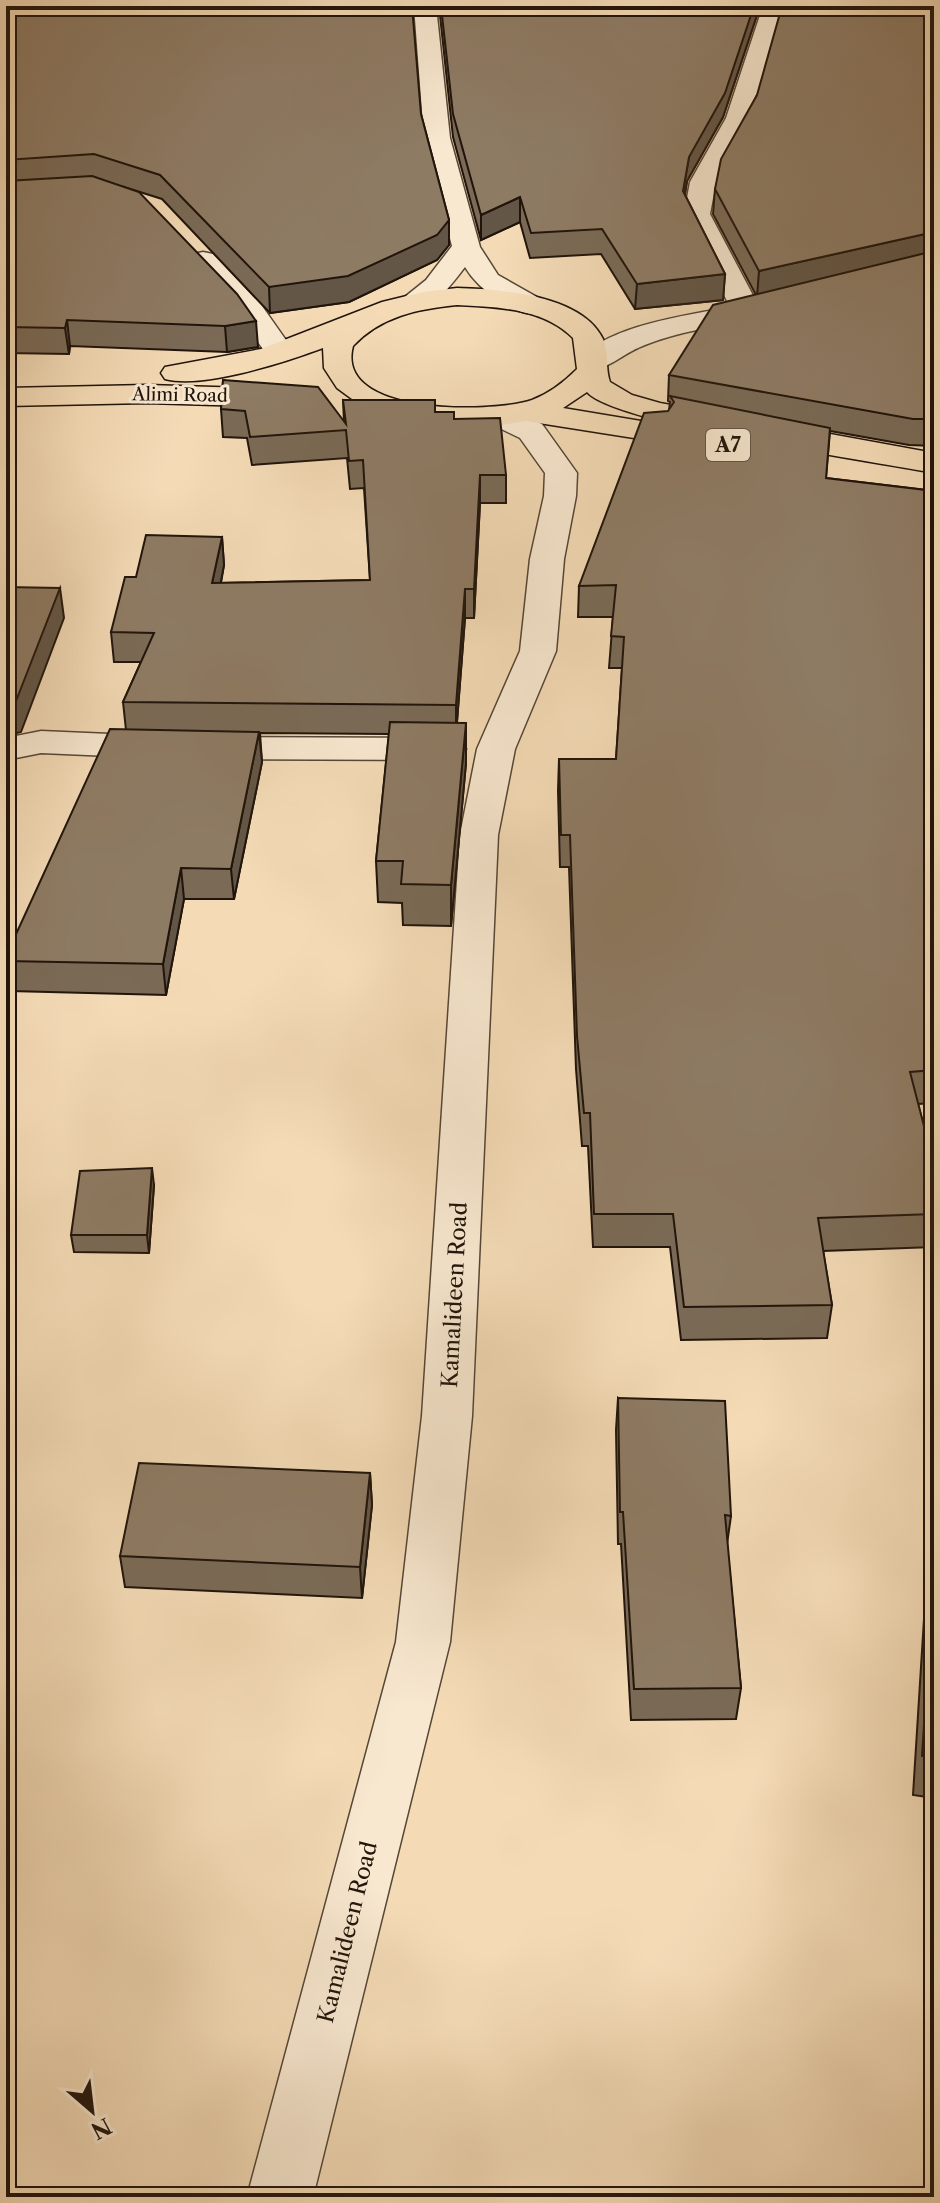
<svg xmlns="http://www.w3.org/2000/svg" width="940" height="2203" viewBox="0 0 940 2203" font-family="'Libre Caslon Text',serif">
	<style>
		.lines { fill: none; stroke-linecap: round; stroke-linejoin: round }
		.minor-casing { stroke: #554636; stroke-width: 3 }
		.highway-casing { stroke: #20140b; stroke-width: 3 }
		.minor { fill: #f8e8d0; fill-rule: evenodd }
		.highway { fill: #f4dbb6; fill-rule: evenodd }
		.wall { fill: #7a6a56; stroke: #20140b; stroke-width: 2 }
		.shaded-wall { fill: #635646; stroke: #20140b; stroke-width: 2 }
		.building { fill: #8e7b64; stroke: #20140b; stroke-width: 2 }
		.labels { text-anchor: middle; stroke-width: 6; stroke-linejoin: round; paint-order: stroke }
		.far-street-label { font-size: 18px; fill: #20140b; stroke: #f8e8d0 }
		.shield { fill: #f8e8d0; stroke: #615446; stroke-width: 2 }
		.shield-label { font-size: 20px; font-weight: bold; fill: #20140b }
		.street-label { font-size: 22px; fill: #20140b; stroke: #f8e8d0 }
	</style>
	<rect width="100%" height="100%" fill="#f4dbb6"/>
	<filter id="stains"><feTurbulence type="fractalNoise" baseFrequency=".0025" numOctaves="4"/><feColorMatrix values="0 0 0 0 .2 0 0 0 0 .09 0 0 0 0 .02 0 0 0 .5 -.17"/></filter>
	<radialGradient id="worn" r=".72"><stop offset=".6" stop-color="#630" stop-opacity="0"/><stop offset="1" stop-color="#630" stop-opacity=".3"/></radialGradient>
	<g class="lines">
		<defs>
			<path id="minor" d="M414,6H436L450,138L480,247L498,275L544,301L548,307L544,313C517,320 478,289 465,267C449,288 428,317 400,310L396,304L426,280L452,246L424,138Z
				M763,6H785L752,118L716,182L710,214L756,301L771,303L775,309L771,315C727,326 680,329 638,348C619,356 604,374 582,368L578,362C603,326 689,315 730,307L684,214L690,182L726,118Z
				M203,252L213,254L262,306L295,353L290,359L280,362L270,359L241,318L193,266L189,260L193,254Z
				M500,407L542,424L577,473L576,496L564,559L556,651L515,749L498,835L472,1416L450,1642L313,2197H247L396,1642L422,1416L460,835L477,749L520,651L530,559L544,496L545,473L520,438L489,423L485,416L489,409Z
				M41,731L179,737L447,738L460,741L466,749L460,757L447,760L179,759L41,753L6,760V738Z"/>
			<path id="highway" d="M457,288C500,289 582,295 603,339C609,353 605,368 610,382L632,395L660,403L934,453V473C877,462 614,424 587,392L563,408L653,423L664,425L669,432L664,439L653,441L526,421L501,425L450,427L389,417L367,410L337,388L324,368L323,348C285,362 204,389 165,379L161,373L165,367L261,349L382,302L423,292ZM457,305C497,307 543,308 573,338L577,369C564,382 550,393 532,400C493,413 334,417 353,346C381,316 418,309 457,305Z
				M147,385L279,389L290,392L294,398L290,404L279,407L147,403L6,406V388Z"/>
		</defs>
		<use href="#minor" class="minor-casing"/>
		<use href="#highway" class="highway-casing"/>
		<use href="#minor" class="minor"/>
		<use href="#highway" class="highway"/>
	</g>
	<path class="wall" d="M6,6L421,114L449,220V245L437,260L349,302L270,313L162,199L124,187L258,347L227,352L70,346L69,354L6,353Z
		M439,6H760L723,117L687,181L685,195L725,274L723,300L635,309L601,254L530,258L520,222L481,240L453,137Z
		M934,6V446L909,445L830,431L826,478L934,491V1103L918,1104L934,1165V1247L823,1251L832,1305L827,1338L681,1340L670,1247H593L588,1146H582L576,1069L569,867H560L558,791L559,759H616L622,668H609L613,617H578L579,586L669,410L670,402L668,401L669,375L756,295L713,214L715,189L757,95Z
		M223,380L344,422L343,400L435,412L454,419L506,475V503H480L474,618H465L457,722L466,763L451,926L403,925L402,903L378,902L376,861L389,734L260,733L262,762L234,899H184L166,995L10,991L6,972V956L126,730L123,702L141,662H114L111,632L136,577L222,537L224,565L221,583L370,580L364,488L350,489L347,458L252,465L247,438L223,437L221,409Z
		M154,1185L149,1253L74,1252L71,1235Z
		M618,1398L731,1516L727,1544L741,1688L736,1719L631,1720L621,1544H618L616,1430Z
		M370,1473L372,1505L362,1598L125,1587L120,1556Z
		M934,1553V1798L913,1795L926,1587Z"/>
	<path class="shaded-wall" d="M754,6H760L723,117L687,181L681,215L683,191L689,157Z
		M520,197V222L481,240V215Z
		M449,220V245L437,260L349,302L270,313L269,287Z
		M934,232V251L757,297L759,271Z
		M725,274L723,300L635,309L637,284Z
		M67,320L70,346L69,354L65,328Z
		M256,321L258,347L227,352L225,326Z
		M480,475V503L474,618V589Z
		M222,537L224,565L215,612L212,583Z
		M60,588L64,618L21,732L6,736V704Z
		M465,589V618L456,735V705Z
		M466,723V763L451,926V885Z
		M259,732L262,762L234,899L231,869Z
		M6,741L10,762L6,772Z
		M181,868L184,899L166,995L163,964Z
		M152,1168L154,1185L149,1253L147,1235Z
		M370,1473L372,1505L362,1598L360,1567Z"/>
	<path class="building" d="M6,6H412L421,114L449,220L437,235L348,276L269,287L160,175L94,154L6,160Z
		M441,6H754L725,93L689,157L683,191L725,274L637,284L602,229L531,233L520,197L481,215L453,114Z
		M782,6H934V232L759,271L715,189L721,159L757,95Z
		M92,176L139,192L237,294L256,321L225,326L67,320L65,328L6,327V181Z
		M934,251V419H913L669,375L713,305Z
		M223,380L318,387L346,424L343,400H435V412H454V419L500,418L506,475H480L474,589H465L456,705L123,702L154,633L111,632L125,577H136L146,535L222,537L212,583L370,580L363,460L349,461L346,430L250,437L245,411L221,409Z
		M670,396L830,428L826,478L934,491V1070L910,1072L934,1165V1214L818,1218L832,1305L684,1307L673,1214H594L590,1113H584L577,1036L570,835H561L559,759H616L624,637L611,636L616,585L579,586L644,413L668,411L674,402Z
		M6,587L60,588L16,701L6,704Z
		M390,722L466,723L451,885L401,884L403,861H376Z
		M110,729L259,732L231,869L181,868L163,964L6,961V956Z
		M152,1168L147,1235H71L80,1171Z
		M618,1398L725,1401L731,1516L725,1515L741,1688L634,1689L623,1512H620Z
		M139,1463L370,1473L360,1567L120,1556Z
		M934,1571V1758L922,1756Z"/>
	<g class="labels">
		<g class="far-street-label">
			<text transform="translate(180 395) rotate(1)" y="6">Alimi Road</text>
		</g>
		<rect class="shield" x="706" y="429" width="44" height="32" rx="6"/>
		<g class="shield-label">
			<text x="728" y="452">A7</text>
		</g>
		<g class="street-label">
			<text transform="translate(454 1295) rotate(-87)" y="8">Kamalideen Road</text>
			<text transform="translate(347 1932) rotate(-76)" y="8">Kamalideen Road</text>
		</g>
	</g>
	<rect width="940" height="2203" fill="none" stroke="#f4dbb6" stroke-width="32"/>
	<rect x="8" y="8" width="924" height="2187" fill="none" stroke="#20140b" stroke-width="4"/>
	<rect x="16" y="16" width="908" height="2171" fill="none" stroke="#20140b" stroke-width="2"/>
	<g transform="translate(92 2111) rotate(152)" stroke="#f8e8d0" stroke-width="6" paint-order="stroke">
	<path d="M0-6L14 30L0 20L-14 30Z" fill="#20140b"/>
	<text y="-12" font-size="22" font-weight="bold" text-anchor="middle" fill="#20140b">N</text>
	</g>
	<rect width="100%" height="100%" filter="url(#stains)"/>
	<rect width="100%" height="100%" fill="url(#worn)"/>
</svg>
